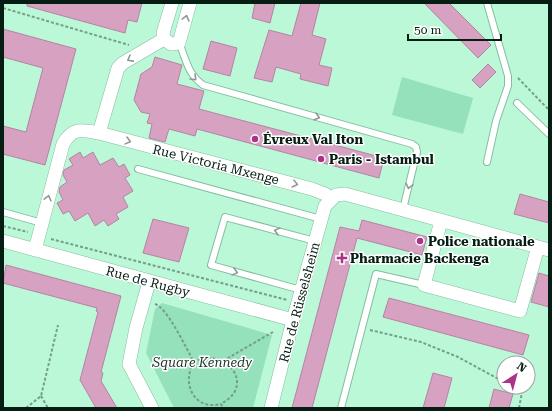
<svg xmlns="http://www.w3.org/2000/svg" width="552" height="411" viewBox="0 0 552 411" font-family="'Roboto Serif',serif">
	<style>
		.green { fill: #95e1bb }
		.building { fill: #d7a2c2; stroke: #b583a2 }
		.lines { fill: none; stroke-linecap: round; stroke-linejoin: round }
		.lane-casing { stroke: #83bda0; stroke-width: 8 }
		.street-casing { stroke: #83bda0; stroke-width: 14 }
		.path { stroke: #72a089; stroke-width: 2; stroke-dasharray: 3 2; stroke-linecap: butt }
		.lane { stroke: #fff; stroke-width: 6 }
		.street { stroke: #fff; stroke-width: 13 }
		.oneway { stroke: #8e9995 }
		.poi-dot { fill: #aa3287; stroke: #fff; stroke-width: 1.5 }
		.labels { text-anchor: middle; stroke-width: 3; stroke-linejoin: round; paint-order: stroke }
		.poi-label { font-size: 13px; font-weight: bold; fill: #051d13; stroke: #fff; text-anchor: start }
		.street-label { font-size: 13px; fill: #051d13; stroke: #fff }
		.park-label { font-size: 13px; font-style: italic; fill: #193126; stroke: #fff }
	</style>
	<rect width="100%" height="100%" fill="#bbf8d8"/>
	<path class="green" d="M402,77L473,98L463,134L392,115Z
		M162,303L272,335L253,408H174L146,353L155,309Z"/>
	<path class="building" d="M27,3H142L137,22L128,20L125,33L27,6Z
		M255,3H275L270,23L252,18Z
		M301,3H320L312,35L326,39L319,65L332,68L328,86L300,79L301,74L276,67L272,82L254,78L269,30L292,36Z
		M424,3H449L491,45L478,58Z
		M3,29L76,49L45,165L3,154V126L26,132L43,68L3,57Z
		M211,41L237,48L230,76L203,69Z
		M155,57L182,65L177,84L204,91L199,109L384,158L379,178L197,129L195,136L169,129L165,142L149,138L152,124L147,123L150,114L141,112L134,100L141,74L152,67Z
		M488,64L496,72L480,88L472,80Z
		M80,152L83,158L93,152L100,165L113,158L119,167L124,164L130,175L125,178L133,191L123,197L128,207L116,214L119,219L108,226L104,220L95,226L88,213L75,221L69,211L63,214L57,203L63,200L59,192L60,187L67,182L63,175L64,170L73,165L69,159Z
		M520,194L549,202V223L514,214Z
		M153,219L189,228L179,262L143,253Z
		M362,220L427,237L422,255L357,238L312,408H292L340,227L359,231Z
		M6,265L121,296L101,372L103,373L101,381L117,408H96L80,380L98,312L96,311L97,308L3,283Z
		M539,273L549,276V307L531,302Z
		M389,298L529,335L523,355L383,317Z
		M433,373L452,378L444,408H423Z
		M494,389L513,394L509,408H489Z"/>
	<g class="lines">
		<defs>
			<path id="lane" d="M487,3L508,76V86L496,121L487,162
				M179,43C187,61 187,73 203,85L412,144L416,147L417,152L403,209
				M517,103L549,134
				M138,169L321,219
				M3,212L42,223
				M301,290L211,265L225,217L315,241
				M341,408L376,274L424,285"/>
			<path id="street" d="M164,39L171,44L179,43L190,3
				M164,39L163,33L172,3
				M99,133L118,68L123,63L164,39
				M441,221L424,285L520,311L538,247
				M3,241L293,320
				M35,250L63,144C73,127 81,130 99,133L312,189L325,194L331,199
				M149,282L136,328L129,364L152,408
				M271,408L293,320L325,206L336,195L345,194L549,250"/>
		</defs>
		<use href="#lane" class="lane-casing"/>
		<use href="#street" class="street-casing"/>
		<path class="path" d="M3,8L129,45
			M518,78L549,110
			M3,226L28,232
			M51,239L287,300
			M155,304C167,307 187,350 194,362C216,349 245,370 235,391C232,397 226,401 221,404L223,408
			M370,330L421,342L458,357L504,382
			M223,361L273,332
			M194,362C181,383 194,411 221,404
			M41,396L48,408
			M26,408L41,396L58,325
			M519,408L523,387"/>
		<use href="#lane" class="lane"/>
		<use href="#street" class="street"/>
	</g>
	<defs><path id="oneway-chevron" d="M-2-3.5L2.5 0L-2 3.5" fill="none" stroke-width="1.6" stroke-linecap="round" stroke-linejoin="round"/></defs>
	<g class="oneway">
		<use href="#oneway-chevron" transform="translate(186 18) rotate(-75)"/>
		<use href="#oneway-chevron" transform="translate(130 59) rotate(151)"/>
		<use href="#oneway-chevron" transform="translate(194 78) rotate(45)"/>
		<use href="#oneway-chevron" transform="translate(317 117) rotate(16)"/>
		<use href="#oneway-chevron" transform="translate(128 141) rotate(15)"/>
		<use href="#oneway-chevron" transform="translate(295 184) rotate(14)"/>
		<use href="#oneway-chevron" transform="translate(409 186) rotate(103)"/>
		<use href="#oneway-chevron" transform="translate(48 198) rotate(-76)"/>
		<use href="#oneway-chevron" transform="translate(277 231) rotate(-165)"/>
		<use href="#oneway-chevron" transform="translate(235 272) rotate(15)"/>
	</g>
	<g class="poi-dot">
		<circle cx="255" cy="139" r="4"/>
		<circle cx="321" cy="159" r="4"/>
		<circle cx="420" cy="241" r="4"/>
		<path d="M340 252h4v4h4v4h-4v4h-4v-4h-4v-4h4z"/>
	</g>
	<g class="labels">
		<g class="poi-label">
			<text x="263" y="144">Évreux Val Iton</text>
			<text x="329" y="164">Paris - Istambul</text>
			<text x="428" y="246">Police nationale</text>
			<text x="350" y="263">Pharmacie Backenga</text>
		</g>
		<g class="street-label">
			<text transform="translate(216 164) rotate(14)" y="5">Rue Victoria Mxenge</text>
			<text transform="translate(148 281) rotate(15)" y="5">Rue de Rugby</text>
			<text transform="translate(299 302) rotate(-75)" y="5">Rue de Rüsselsheim</text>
		</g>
		<g class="park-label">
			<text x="202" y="367">Square Kennedy</text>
		</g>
	</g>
	<rect width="552" height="411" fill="none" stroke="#051d13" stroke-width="8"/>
	<g transform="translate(516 375) rotate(36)"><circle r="19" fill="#ffffff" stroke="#9ba5a1"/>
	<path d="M0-3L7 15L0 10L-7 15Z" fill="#aa3287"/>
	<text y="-6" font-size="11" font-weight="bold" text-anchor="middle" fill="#051d13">N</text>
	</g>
	<path d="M408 34v6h93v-6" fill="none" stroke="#051d13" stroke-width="2"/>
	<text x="414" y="34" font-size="12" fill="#051d13" stroke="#ffffff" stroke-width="3" paint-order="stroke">50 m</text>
</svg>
